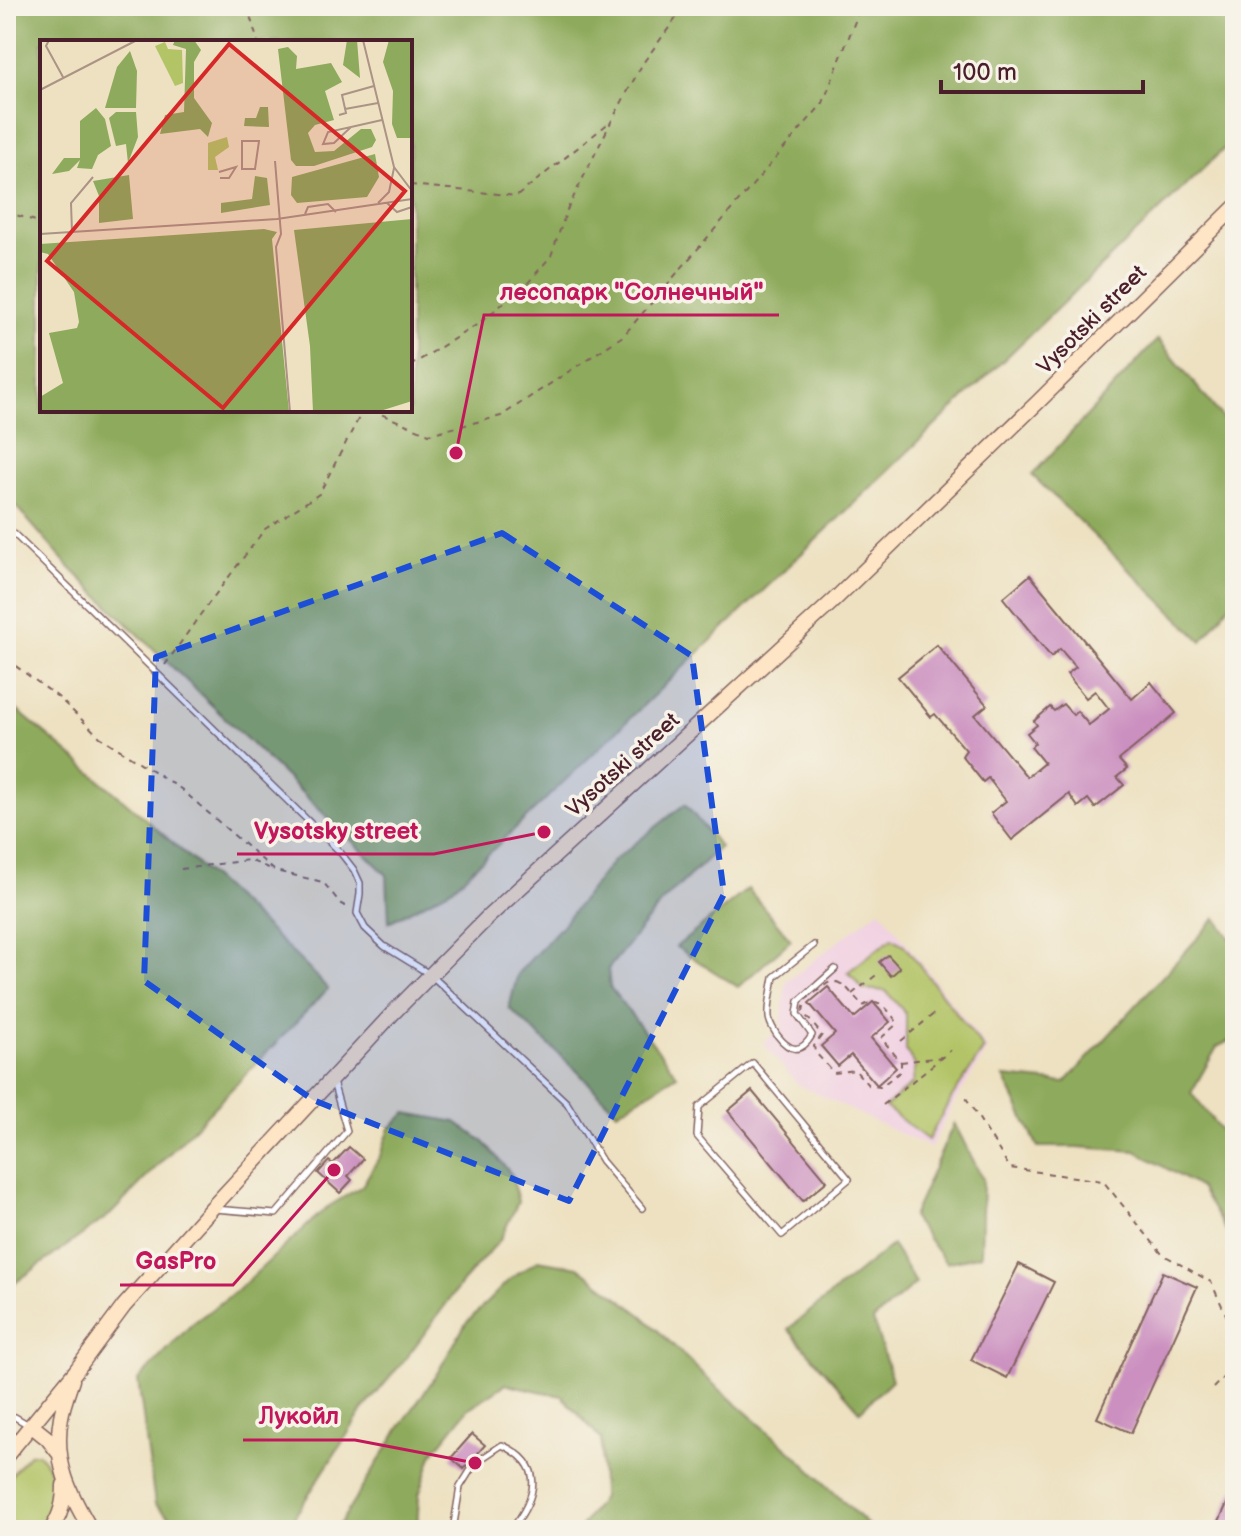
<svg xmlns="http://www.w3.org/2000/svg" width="1241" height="1536" viewBox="0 0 1241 1536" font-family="'Balsamiq Sans',sans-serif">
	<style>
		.built { fill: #f1d0e2 }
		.green { fill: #b3c467; stroke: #7e7249; stroke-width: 2 }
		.forest { fill: #8eaa5c; stroke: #6c6444; stroke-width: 2; fill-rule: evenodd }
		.building { fill: #cb8fc0 }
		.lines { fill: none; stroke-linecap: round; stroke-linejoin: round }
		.lane-casing { stroke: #836360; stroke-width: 8 }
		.secondary-casing { stroke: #836360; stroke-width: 17 }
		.path { stroke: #836360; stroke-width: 2; stroke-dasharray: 6 6; stroke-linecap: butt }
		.lane { stroke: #fff; stroke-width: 5 }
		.secondary { stroke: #fde5c5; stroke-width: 14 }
		.marked { fill: #1d4ed8; fill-opacity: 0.2; stroke: #1d4ed8; stroke-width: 6; stroke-dasharray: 16 10; stroke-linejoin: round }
		.labels { text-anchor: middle; stroke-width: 7; stroke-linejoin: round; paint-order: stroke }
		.street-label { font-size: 22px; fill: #4a1f2b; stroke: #f7f3e8 }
		.inset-road { fill: none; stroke: #ac9385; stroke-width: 2 }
		.view { fill: #d62828; fill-opacity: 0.15; stroke: #d62828; stroke-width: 4 }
		.inset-edge { fill: none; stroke: #4a1f2b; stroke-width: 4 }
		.leader { fill: none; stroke: #c2185b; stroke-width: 3 }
		.callout-dot { fill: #c2185b; stroke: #f7f3e8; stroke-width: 3 }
		.callout-label { font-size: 24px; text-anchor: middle; font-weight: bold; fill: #c2185b; stroke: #f7f3e8; stroke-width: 7; stroke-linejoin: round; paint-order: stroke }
	</style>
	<rect width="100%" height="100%" fill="#f7f3e8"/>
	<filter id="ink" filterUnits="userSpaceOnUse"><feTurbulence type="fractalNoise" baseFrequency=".0125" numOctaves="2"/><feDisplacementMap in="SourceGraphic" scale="16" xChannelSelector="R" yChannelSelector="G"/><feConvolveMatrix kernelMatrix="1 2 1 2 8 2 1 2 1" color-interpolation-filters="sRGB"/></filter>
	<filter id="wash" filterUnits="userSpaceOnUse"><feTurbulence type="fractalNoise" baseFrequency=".006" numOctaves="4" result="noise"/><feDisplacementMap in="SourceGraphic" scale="32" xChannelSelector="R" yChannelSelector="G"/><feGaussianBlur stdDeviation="1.8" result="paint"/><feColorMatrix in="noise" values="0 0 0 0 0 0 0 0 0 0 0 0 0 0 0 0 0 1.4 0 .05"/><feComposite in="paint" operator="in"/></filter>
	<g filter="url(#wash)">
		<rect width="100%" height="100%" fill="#ede1c1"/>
		<path class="built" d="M880,909L988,1050L954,1103L930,1148L797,1084L763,1043L783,1026L781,1022L786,982Z"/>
		<path class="green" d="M892,938L904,945L984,1049L949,1102L928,1140L885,1107L913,1083L915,1065L906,1051V1014L886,991L863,989L848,972Z
			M37,1453C61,1473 56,1508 38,1530H6V1481L29,1454Z"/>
		<path class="forest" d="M6,6H1209L1235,19V138L453,888L389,922L387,875L71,569L6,495ZM410,42V410H42V42Z
			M1158,339L1235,433V598L1202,641L1032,475Z
			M6,701C77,760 148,820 217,882C255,917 293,951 328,989L111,1214L15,1283L6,1293Z
			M685,804L720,847L662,902L608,969L610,987L677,1075L617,1112L575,1069L509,1008L518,973L559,929L613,861Z
			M748,889L791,940L738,987L676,947Z
			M1216,918L1235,945V1038L1217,1047L1191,1093L1235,1148V1246L1200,1188L1136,1151L1077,1147H1038L1004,1077L1065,1083Z
			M406,1113L456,1122L484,1142L512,1175L518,1202L500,1240L463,1281L410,1353L363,1410L286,1530H185L155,1504L138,1380L192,1324L239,1289L326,1208L362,1186L380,1156L390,1128Z
			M954,1123L983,1179L981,1255L946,1263L912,1217Z
			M892,1245L916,1283L873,1320L892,1380L860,1411L788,1329Z
			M538,1260L578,1267L643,1316L710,1381L792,1452L873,1530H579L602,1497L601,1439L562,1396L506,1384L468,1409L433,1453L419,1495L417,1530H336L400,1427L435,1377L466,1323L509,1280Z"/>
		<g id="blocks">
			<path class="building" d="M1030,575L1132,699L1151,682L1176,713L1119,760L1127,769L1117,777L1124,785L1095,808L1088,799L1078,807L1069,794L1012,840L991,813L1006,801L988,778L983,782L962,756L966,750L935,714L931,717L898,677L937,645L987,705L975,715L1027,777L1044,763L1031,747L1035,743L1027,733L1037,725L1034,721L1050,707L1054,711L1063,704L1073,715L1077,711L1089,725L1109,709L1095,691L1086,698L1067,674L1076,667L1060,649L1051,657L1003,598Z
				M888,955L900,968L891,976L879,962Z
				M828,987L854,1018L873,1002L890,1022L871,1038L896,1068L877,1085L851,1055L838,1066L821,1046L835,1034L809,1003Z
				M752,1091L827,1181L803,1201L728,1111Z
				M349,1147L363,1159L348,1176L352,1180L340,1193L318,1173L329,1161L333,1164Z
				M1019,1264L1054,1282L1007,1378L971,1360Z
				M1163,1272L1197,1287L1131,1433L1097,1418Z
				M472,1434L485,1445L464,1469L451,1458Z
				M1235,1486V1530H1215Z"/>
		</g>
	</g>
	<g filter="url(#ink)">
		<use href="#blocks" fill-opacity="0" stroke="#836360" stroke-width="2"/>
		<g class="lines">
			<defs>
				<path id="lane" d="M6,526L340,852L354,870L360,883V894L357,913L365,928L384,946L431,975L567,1103L602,1161L642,1208
					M814,945L774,977C772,990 768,1005 769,1017C769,1023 774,1030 777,1035C790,1052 801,1054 812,1035L797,1014L799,1001L835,969
					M753,1063L849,1179L782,1235L697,1136L699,1107Z
					M214,1209L276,1214L347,1131L333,1082
					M6,1415L15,1417L27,1424
					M453,1530L460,1487L475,1463L502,1445C547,1465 536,1498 511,1530"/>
				<path id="secondary" d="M72,1380C68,1392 63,1405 61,1417C53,1461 69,1493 91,1530
					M32,1426L47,1438L58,1452
					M6,1456L75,1372L124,1306L211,1209L394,1012L488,917L832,602L1038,402L1235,207
					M51,1530C61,1515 64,1502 64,1485"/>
			</defs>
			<use href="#lane" class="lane-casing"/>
			<use href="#secondary" class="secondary-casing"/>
			<path class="path" d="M247,6L258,42
				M410,185L517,196L610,122
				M6,212L42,223
				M410,366L478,324L527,284L551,256L567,210L611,122L643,63L685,6
				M371,410L429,434L501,416L623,336L823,103L861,6
				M6,659L58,697L100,737L181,789L275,871L323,882L341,904L349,908
				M165,665L200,615L265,529L319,494L363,410
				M181,869L249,860L271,869
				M837,982L845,986L863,1006C879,995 887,1009 897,1022L896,1025L881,1038L901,1062V1071L880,1087L868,1085L855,1070L834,1073L815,1052L814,1046L822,1035L803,1012L805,1000L828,983Z
				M852,994L879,973
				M901,1041L936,1012
				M901,1062L942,1057
				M966,1098L1010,1168L1103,1181L1162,1254L1211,1282L1235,1334
				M883,1105L951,1050
				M6,1315L11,1309
				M1213,1388L1235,1365"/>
			<use href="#lane" class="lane"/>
			<use href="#secondary" class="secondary"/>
		</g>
	</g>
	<path class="marked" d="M502,533L692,656L724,894L569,1201L313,1100L144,981L156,657Z"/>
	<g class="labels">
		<g class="street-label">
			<text transform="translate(1091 319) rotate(-45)" y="8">Vysotski street</text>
			<text transform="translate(622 764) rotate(-42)" y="8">Vysotski street</text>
		</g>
	</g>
	<g transform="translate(40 40)">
		<rect width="372" height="372" fill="#ede1c1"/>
		<path d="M125,2L128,9L142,10L143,43L135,46L115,6ZM187,97L189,107L175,117L178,130H168V103Z" fill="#b3c467"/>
		<path d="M135,0H154L161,10L154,22V58L172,83L168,97L160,89L120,94L125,75L144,72L146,9L133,5ZM307,0H317L320,38L303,25ZM349,0H372L371,98H357L352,84L353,51L343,22ZM248,7L257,16L256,29L291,23L302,42L285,51L294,80L275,85L268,93L275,112L294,111L321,89H331L336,100L332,107L274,126H256L251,120L238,9ZM90,11L97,31L96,68H65L77,27ZM220,67H228L229,87L204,86L205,78H216ZM56,68L65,79L71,106L58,115L52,129L37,128L40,120L29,131L12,134L24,118H40V81ZM76,72H96L98,97L88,123L86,104L76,106L69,78ZM335,114L339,137L327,157L257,163L251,155L252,137ZM89,135L93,179L59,183V156L53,141ZM215,136L227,138L230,165L181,173V163L212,159ZM372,179V361L337,372H273L270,306L254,190ZM224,189L237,192L232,199L249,372H0V357L23,343L9,293L37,288L39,282L34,252L8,214L0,212V204Z" fill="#8eaa5c"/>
		<path class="inset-road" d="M9,0L6,6L23,37M323,0L354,127L372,151M0,50L97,0M305,69L338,63M299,75L306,73L302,55L334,46M311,87L294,103L283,104L288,92L311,87L342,80M202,101H219L215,129H202ZM235,121L241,194L236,207L250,372M179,132L196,127L189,138H180M338,163L349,152L354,128M347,163L357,172L372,167M265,174L268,167L288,164L296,172M32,192L31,163L53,137M0,194L237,179L372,159"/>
		<path class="view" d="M189,4L365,151L183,368L7,221Z"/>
		<rect width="372" height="372" class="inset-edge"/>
	</g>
	<path class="leader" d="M456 453L484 315H779M544 832L434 854H237M334 1170L233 1285H120M475 1463L355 1440H243"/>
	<g class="callout-dot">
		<circle cx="456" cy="453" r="8"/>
		<circle cx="544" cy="832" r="8"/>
		<circle cx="334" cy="1170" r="8"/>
		<circle cx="475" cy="1463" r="8"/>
	</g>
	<g class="callout-label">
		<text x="632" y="300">лесопарк "Солнечный"</text>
		<text x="336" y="839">Vysotsky street</text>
		<text x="176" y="1269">GasPro</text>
		<text x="299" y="1424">Лукойл</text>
	</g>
	<rect width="1241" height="1536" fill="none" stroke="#f7f3e8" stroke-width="32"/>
	<path d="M941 80v12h202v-12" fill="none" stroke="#4a1f2b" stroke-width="4"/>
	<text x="953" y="80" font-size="24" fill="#4a1f2b" stroke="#f7f3e8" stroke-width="6" paint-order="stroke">100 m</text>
</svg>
